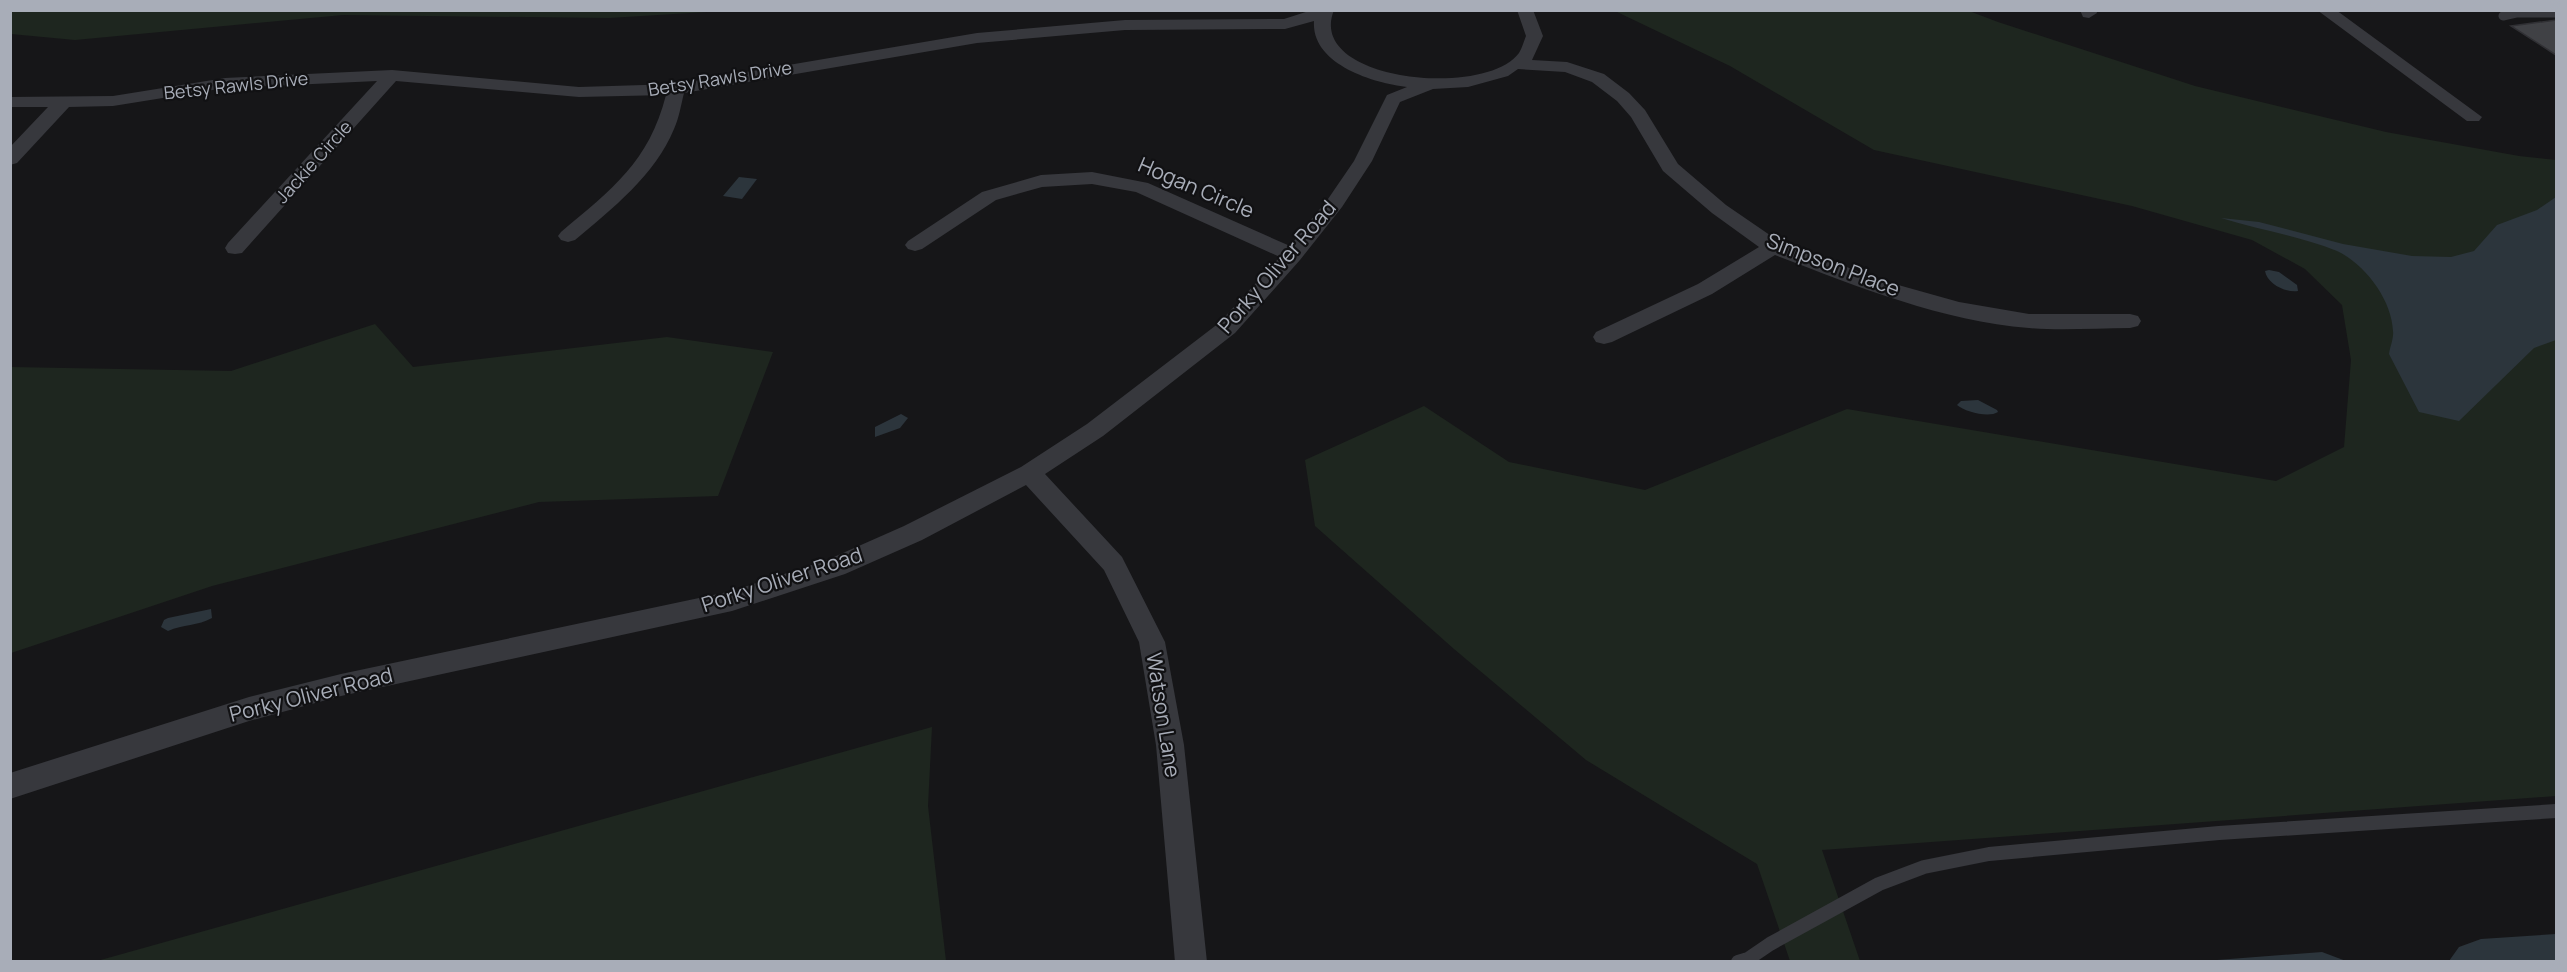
<svg xmlns="http://www.w3.org/2000/svg" width="2567" height="972" viewBox="0 0 2567 972" font-family="Manrope,sans-serif">
	<style>
		.green { fill: #1e261f }
		.water { fill: #2c353c }
		.building { fill: #404145; stroke: #303034; stroke-width: 1.5 }
		.lines { fill: none; stroke-linecap: round; stroke-linejoin: round }
		.service-far1 { stroke: #37383d; stroke-width: 9 }
		.service { stroke: #37383d; stroke-width: 14 }
		.minor { fill: #37383d; fill-rule: evenodd }
		.labels { text-anchor: middle; stroke-width: 4.5; stroke-linejoin: round; paint-order: stroke }
		.far-street-label { font-size: 18px; fill: #a8adb8; stroke: #111113 }
		.street-label { font-size: 21px; fill: #a8adb8; stroke: #111113 }
	</style>
	<rect width="100%" height="100%" fill="#161618"/>
	<path class="green" d="M10,11L11,10L723,11L609,18L343,15L75,40L11,34Z
		M1615,11H1969L1998,22L2195,86L2386,132L2519,156L2556,160V796L1822,850L1860,961H1790L1757,864L1586,760L1454,649L1315,526L1305,460L1424,406L1509,462L1645,490L1847,409L2276,481L2344,447L2351,360L2342,305L2305,269L2252,240L2132,206L1874,150L1730,66Z
		M375,324L413,367L667,337L773,352L718,496L539,502L212,586L11,653V367L231,371Z
		M932,727L928,806L946,961H97Z"/>
	<path class="water" d="M739,177L757,179L742,199L723,196Z
		M2556,197V340L2534,348L2459,421L2419,412L2389,354C2390,347 2394,338 2393,331C2392,300 2365,264 2337,251C2300,236 2259,230 2221,218L2259,222L2343,244L2412,256L2451,257L2474,251L2497,225L2537,210Z
		M2269,270L2279,272L2297,285L2298,291C2286,293 2267,284 2265,271Z
		M1978,400L1997,410L1998,412C1989,418 1965,412 1957,405L1961,401Z
		M901,414L908,418L900,428L875,437V427Z
		M211,609L212,618C198,626 183,624 168,631L161,627L164,620L168,618Z
		M2556,934V961H2449L2459,947L2481,939Z
		M2322,952L2346,961H2204Z"/>
	<path class="building" d="M2556,20V55L2511,26Z"/>
	<g class="lines">
		<path class="service-far1" d="M2503,16L2516,13H2556"/>
		<path class="service" d="M1738,962L1748,959L1770,944L1879,884L1924,867L1989,854L2219,833L2556,811"/>
		<path class="minor" d="M1312,10H1334C1305,81 1485,99 1519,53C1522,48 1524,41 1526,36L1517,10H1533L1543,36L1532,60L1567,62L1604,74L1629,93L1645,110L1678,164L1726,205L1780,242L1884,281L1959,302L2029,314H2130L2138,316L2141,321L2138,326L2130,328C2097,328 2062,331 2029,328C1942,321 1856,286 1775,255L1712,294L1612,342L1604,344L1596,342L1593,337L1596,332L1698,284L1759,247L1712,213L1663,171L1631,117L1617,101L1592,82L1565,72L1518,69L1508,76L1468,87L1433,89L1400,102L1372,161L1342,207L1300,260L1235,333L1103,436L1045,474L1122,557L1165,642L1184,745L1207,962H1175L1156,745L1139,642L1104,570L1026,485L922,540L845,574L732,611L341,696L249,721L10,799V773L249,697L341,674L732,591L827,560L904,526L1021,467L1087,424L1219,323L1280,257L1136,192L1092,184L1042,187L996,200L922,249L915,251L908,249L905,245L908,241L982,192L1041,175L1092,172L1148,183L1290,246L1328,199L1354,161L1387,95L1407,87C1373,83 1311,64 1314,21L1285,29L1125,30L977,43L684,93C681,105 679,118 674,129C655,175 612,209 575,240L568,242L561,240L558,236L561,232C612,189 649,162 666,95L579,97L396,81L242,253L235,254L228,253L225,248L228,243L377,81L225,88L113,106L69,107L17,163L10,165V147L48,107H10V97L113,96L225,78L392,70L579,87L676,84L977,33L1125,20L1284,19Z
			M2080,10H2096L2097,13L2089,18L2083,17Z
			M2317,10H2336L2482,117L2479,121H2467Z"/>
	</g>
	<g class="labels">
		<g class="far-street-label">
			<text transform="translate(720 79) rotate(-9)" y="6">Betsy Rawls Drive</text>
			<text transform="translate(236 86) rotate(-6)" y="6">Betsy Rawls Drive</text>
			<text transform="translate(314 162) rotate(-48)" y="6">Jackie Circle</text>
		</g>
		<g class="street-label">
			<text transform="translate(1196 188) rotate(23)" y="7">Hogan Circle</text>
			<text transform="translate(1833 265) rotate(21)" y="7">Simpson Place</text>
			<text transform="translate(1277 267) rotate(-49)" y="7">Porky Oliver Road</text>
			<text transform="translate(782 580) rotate(-18)" y="7">Porky Oliver Road</text>
			<text transform="translate(311 695) rotate(-14)" y="7">Porky Oliver Road</text>
			<text transform="translate(1163 715) rotate(81)" y="7">Watson Lane</text>
		</g>
	</g>
	<rect width="2567" height="972" fill="none" stroke="#a8adb8" stroke-width="24"/>
</svg>
